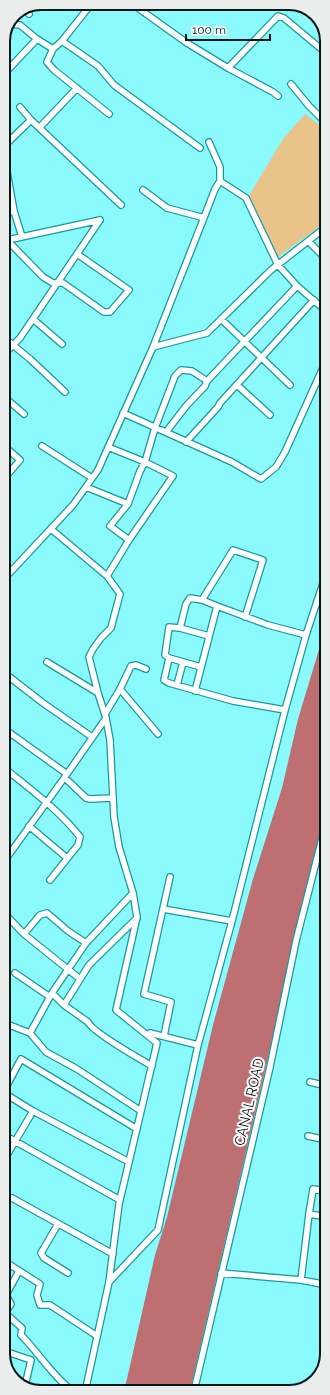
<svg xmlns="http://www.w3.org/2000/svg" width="330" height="1395" viewBox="0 0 330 1395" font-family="Raleway,sans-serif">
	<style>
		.green { fill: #e8c48b }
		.water { fill: #be6f72 }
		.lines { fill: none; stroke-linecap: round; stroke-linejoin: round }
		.minor-casing { stroke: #17999d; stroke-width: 8 }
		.minor { stroke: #fff; stroke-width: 5.5 }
		.labels { text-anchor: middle; stroke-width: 4; stroke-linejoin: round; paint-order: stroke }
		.street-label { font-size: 14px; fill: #011819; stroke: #fff }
		.rim { fill: none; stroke: #011819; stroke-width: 2 }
	</style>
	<rect width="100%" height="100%" fill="#8bfafd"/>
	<path class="green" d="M305,114L326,130V219L315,230L275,259L248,197L283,139Z"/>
	<path class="water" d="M327,623V805L190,1391L124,1392L155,1255L167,1217L213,1025L253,879L282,788L298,719Z"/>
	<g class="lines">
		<defs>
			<path id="minor" d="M131,3L187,43L228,68L273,92L278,96
				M25,10L29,14
				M37,39L53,49L62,41L98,66L114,85L200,148
				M62,41L92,3
				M53,49L47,62L54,70L109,114
				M228,68L278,16L284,18L326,53
				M3,75L37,39L20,25L10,24
				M291,84L309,106L326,123
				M20,107L31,120L121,205
				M40,127L77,88
				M3,147L31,120
				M3,150L14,211L22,237
				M220,181L246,198L278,265L297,286L326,311
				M143,190L167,208L201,217L203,220L153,347
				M3,213L14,211
				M203,220L215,189L220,181V167L209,142
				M7,240L43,277L53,283H63L104,312H110L129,290L77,254
				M3,241L100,220
				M308,241L326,259
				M33,319L62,344
				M221,319L290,385
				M3,337L30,359L65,392
				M3,355L20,338L100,220
				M237,385L270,415
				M3,396L24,414
				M123,413L232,462L261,479L276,467L285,452L326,361
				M166,432L187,405L205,386L207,381L297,286
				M186,442L218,407L220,403L314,300
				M3,445L20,460L3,480
				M42,446L92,478
				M108,447L145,462L173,476L129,540
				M128,504L140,471L145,462L155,428L175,376L181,370L192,371L207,381
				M51,529L107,576
				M3,580L73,505L98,470L153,347L207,333L271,270L326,227
				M202,600L190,598L186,604L180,628L209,636
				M217,606L202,600L233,550L263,560L245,617
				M180,628L169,627L165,655L169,658L201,667
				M169,658L164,680L169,683L233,701L285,710
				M47,662L98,693
				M3,672L43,703L92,737
				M177,685L183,662
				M120,689L131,666L136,665L146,669
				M195,691L217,606L268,625L306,635
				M105,714L120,689L158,734
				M3,728L67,774
				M3,767C30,789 59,810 80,837L78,845L50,880
				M65,778L86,798L90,799L113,798
				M29,826L67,858
				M3,863L67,774L106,718
				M133,893L137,917L116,1010L157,1043L141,1111
				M163,909L232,921
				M3,912L24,934L80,979
				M137,918L89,965L64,1005L88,1022C92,1032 140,1059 152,1066
				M24,934L40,915L47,913L68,931L86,943
				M15,973L50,997L52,993L64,1005
				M4,1023L30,1033L46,1052L77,1069L141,1111L119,1204L109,1282
				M4,1033L9,1025
				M30,1033L52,993L86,943L133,893L119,847L114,817L110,740L106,718L98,693L89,657L93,649L101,638L111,628L112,624L120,594L107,576L129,540L110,526L128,504L86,487
				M150,1033L198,1045
				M164,1036L171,1002L144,994L170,877
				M324,1056L327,1057
				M310,1082L327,1086
				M4,1091L21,1059L137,1129
				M4,1093L33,1111L4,1160
				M33,1111L129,1162
				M4,1135L120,1200
				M308,1136L327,1140
				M12,1198L113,1254
				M309,1214L327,1217
				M4,1218L6,1214
				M58,1224L41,1253L44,1258L68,1273
				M4,1261L40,1284L37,1295L40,1305H50L97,1336
				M19,1271L6,1295L11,1304L5,1313L22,1328L21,1335C39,1353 53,1377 74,1392
				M221,1273L301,1280L327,1285
				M301,1280L309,1214L313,1189L327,1191
				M4,1351L31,1360L25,1386
				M194,1391L270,1067L296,941L327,819
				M85,1392L109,1282L158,1230L198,1045L232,921L285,710L306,635L327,571"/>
		</defs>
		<use href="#minor" class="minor-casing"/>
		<use href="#minor" class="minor"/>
	</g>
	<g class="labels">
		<g class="street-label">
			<text transform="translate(249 1102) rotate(-77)" y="5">CANAL ROAD</text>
		</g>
	</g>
	<path d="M0 0H330V1395H0ZM41 10H289A31 31 0 0 1 320 41V1354A31 31 0 0 1 289 1385H41A31 31 0 0 1 10 1354V41A31 31 0 0 1 41 10Z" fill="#ebeded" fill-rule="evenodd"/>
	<path class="rim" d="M41 10H289A31 31 0 0 1 320 41V1354A31 31 0 0 1 289 1385H41A31 31 0 0 1 10 1354V41A31 31 0 0 1 41 10Z"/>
	<path d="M186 34v6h84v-6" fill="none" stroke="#011819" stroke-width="2"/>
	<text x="192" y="34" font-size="12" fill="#011819" stroke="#ffffff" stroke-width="3" paint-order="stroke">100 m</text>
</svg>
